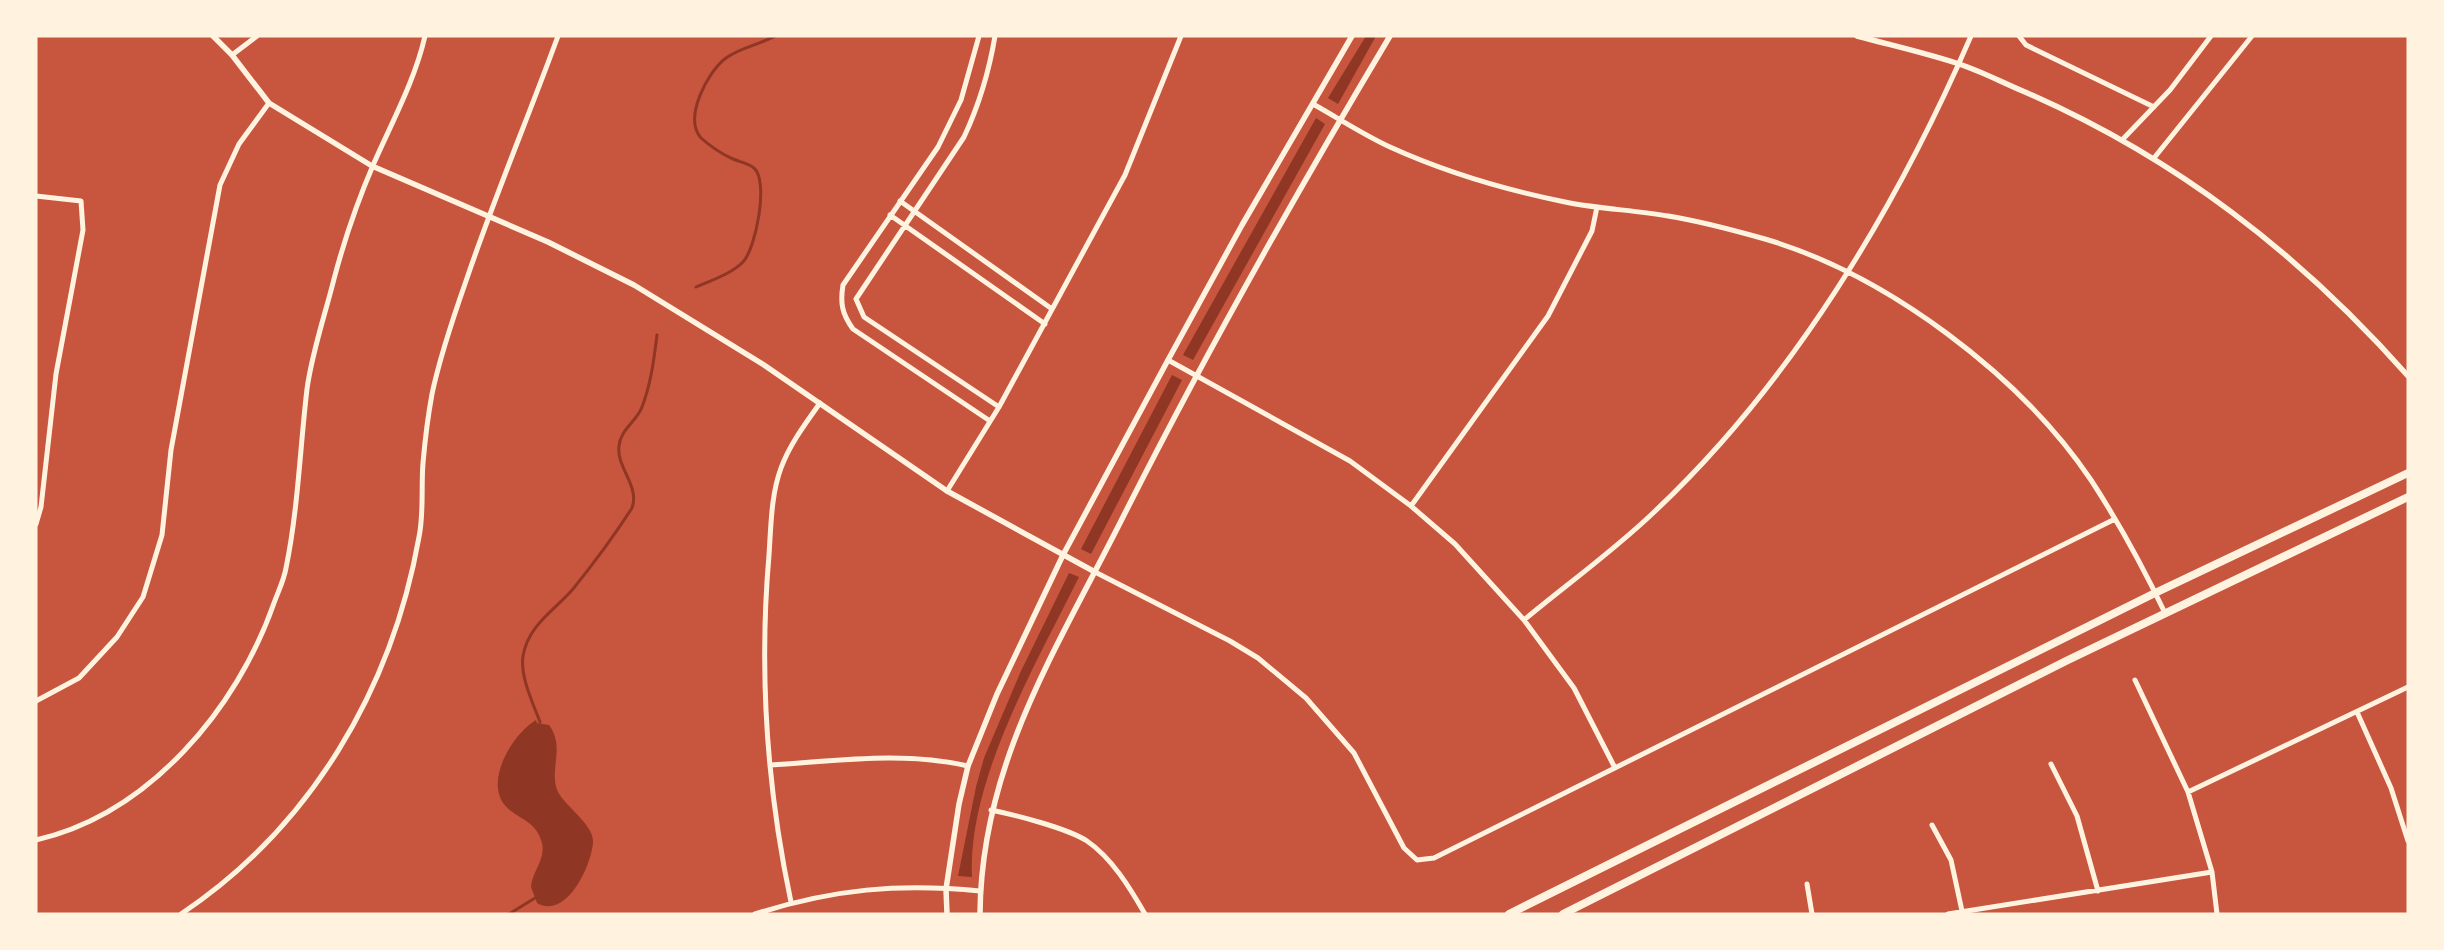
<svg xmlns="http://www.w3.org/2000/svg" width="2444" height="950" viewBox="0 0 2444 950" font-family="'Varela Round',sans-serif">
	<style>
		.water { fill: #8f3625 }
		.lines { fill: none; stroke-linecap: round; stroke-linejoin: round }
		.stream { stroke: #8f3625; stroke-width: 3 }
		.minor { stroke: #fff3e0; stroke-width: 5 }
		.tertiary { stroke: #fff3e0; stroke-width: 5.5 }
		.primary { stroke: #fff3e0; stroke-width: 8 }
	</style>
	<rect width="100%" height="100%" fill="#c8553d"/>
	<path class="water" d="M1366,36H1376L1338,104L1328,98Z
		M1316,118L1325,124L1193,360L1183,355Z
		M1172,375L1182,380L1091,554L1081,549Z
		M1069,573L1079,577C1037,662 967,781 972,877L958,876L976,787L984,758L1021,671Z
		M536,720L537,723L549,725C566,748 548,770 558,792C566,807 594,825 593,842C592,864 567,920 537,903L531,887C532,872 546,859 542,843C536,819 515,819 503,803C486,777 514,733 536,720Z"/>
	<g class="lines">
		<path class="stream" d="M696,287C712,280 731,274 743,262C756,248 769,181 754,168C748,163 740,162 733,159C722,154 710,146 701,138C683,118 708,71 726,58C741,47 759,45 775,36
			M540,722C533,703 520,677 523,656C528,625 555,610 573,589C594,563 614,536 632,508C640,486 616,467 619,446C620,430 637,421 642,407C651,384 654,359 657,335
			M509,914L535,898"/>
		<path class="minor" d="M979,36L961,100L938,147L843,285C840,303 842,314 853,329L990,421
			M995,36C989,72 979,105 964,137L856,299L864,317L999,407
			M2019,36L2026,45L2154,107
			M232,55L257,36
			M1313,104C1338,118 1364,135 1390,147C1445,172 1506,190 1565,202C1599,209 1634,210 1668,216C1700,221 1733,230 1765,239C1887,275 2020,375 2091,480C2119,523 2143,567 2165,613
			M2123,139L2170,90L2211,36
			M2154,158L2252,36
			M36,196L81,201L83,230L56,374L41,507L36,524
			M900,201L1052,309
			M890,215L1045,324
			M1168,360L1350,461L1411,506L1455,544L1524,620L1574,688L1615,768
			M947,491L999,407L1125,175L1181,36
			M1411,506L1548,316L1592,231L1597,207
			M1095,572L1230,641L1258,658L1306,698L1354,753L1404,848L1417,860L1434,858L2115,519
			M1524,620C1566,585 1612,552 1652,514C1791,384 1896,209 1971,36
			M2135,680L2188,792L2212,872L2217,914
			M36,701L79,678L117,637L143,597L162,535L171,450L220,185L239,144L269,103
			M2357,712L2391,788L2408,841
			M2051,764L2077,816L2098,891
			M771,765C836,761 903,751 968,766
			M2188,792L2408,687
			M991,810C1015,815 1067,828 1087,841C1112,858 1130,888 1145,914
			M1932,825L1951,860L1962,911
			M36,840C149,814 237,709 274,603C278,592 284,580 286,568C298,510 300,448 307,389C312,352 325,315 334,279C344,241 358,200 374,163C392,122 415,80 425,36
			M1807,884L1812,914
			M791,902C767,789 759,670 769,555C771,526 771,495 781,468C790,444 805,424 820,403
			M181,914C311,827 392,689 419,537C424,513 421,487 423,463C425,440 428,416 432,394C440,356 453,318 466,281C494,198 528,118 558,36
			M755,914C833,889 899,883 980,891
			M1948,914L2212,872"/>
		<path class="tertiary" d="M213,36L232,55L269,103L372,166L548,242L634,285L764,365L947,491L1095,572
			M1857,36C1890,45 1926,53 1959,64C1981,71 2003,83 2025,92C2176,158 2299,253 2408,376
			M947,914L946,889L959,804L968,766L997,694L1063,555L1168,360L1242,225L1352,36
			M980,914C981,765 1056,650 1121,521C1204,356 1295,195 1390,36"/>
		<path class="primary" d="M1509,914L2155,593L2408,473
			M1563,914L2068,660L2408,497"/>
	</g>
	<rect width="2444" height="950" fill="none" stroke="#fff3e0" stroke-width="75"/>
</svg>
